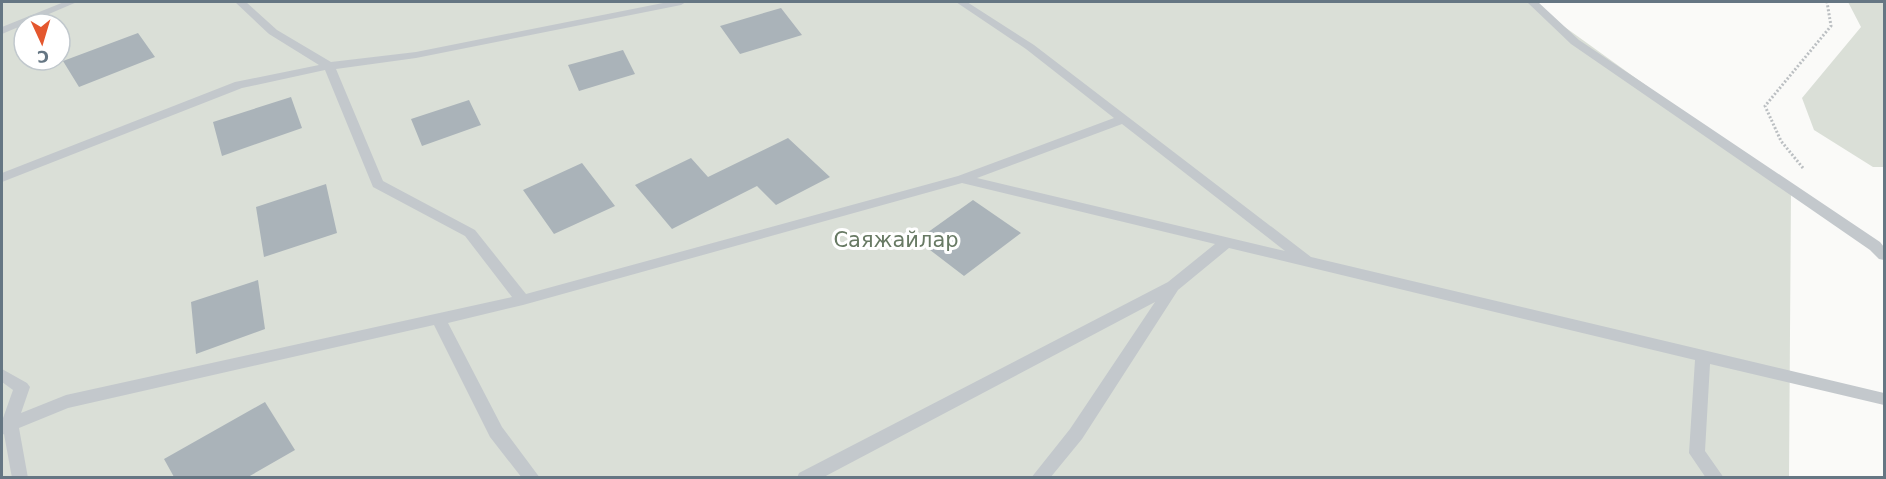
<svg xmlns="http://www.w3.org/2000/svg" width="1886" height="479" viewBox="0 0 1886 479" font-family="'DejaVu Sans',sans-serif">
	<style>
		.green { fill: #dadfd7; fill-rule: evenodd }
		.building { fill: #aab3b9 }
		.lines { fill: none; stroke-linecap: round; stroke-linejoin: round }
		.path { stroke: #bbbfc2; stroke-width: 3; stroke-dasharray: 2 2; stroke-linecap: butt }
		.service { fill: #c3c8cc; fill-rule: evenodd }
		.labels { text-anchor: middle; stroke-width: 6; stroke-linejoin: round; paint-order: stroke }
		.park-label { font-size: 21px; fill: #687a64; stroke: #fff }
	</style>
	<rect width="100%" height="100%" fill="#fafaf8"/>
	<path class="green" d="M2,2H1530L1791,190L1789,477H2ZM24,24H60V60H24Z
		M1848,2H1884V167H1873L1814,130L1802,98L1861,27Z"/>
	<path class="building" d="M781,8L802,35L740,54L720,26Z
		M138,33L155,57L79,87L63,61Z
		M623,50L635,74L579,91L568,65Z
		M291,97L302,128L222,156L213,122Z
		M469,100L481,125L422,146L411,119Z
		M788,138L830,177L776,205L757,186L672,229L635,185L691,158L708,177Z
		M582,163L615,206L554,234L523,190Z
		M326,184L337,233L264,257L256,207Z
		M973,200L1021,233L964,276L917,240Z
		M258,280L265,329L196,354L191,302Z
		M265,402L295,450L248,477H174L164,459Z"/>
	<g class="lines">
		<path class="path" d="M1803,168L1781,141L1765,106L1831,26L1827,2"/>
		<path class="service" d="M64,2H77L2,34V27Z
			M235,2H246L277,30L331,62L416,52L668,2H686L681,5L416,58L336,69L383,181L475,230L526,294L958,176L1114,118L1026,49L956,2H967L1034,45L1311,257L1884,393V405L1710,364L1705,451L1724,478H1706L1689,453L1695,360L1229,248L1178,290L1082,439L1050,478H1031L1070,429L1155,302L822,478H797L799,473L1168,282L1215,244L962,183L523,305L448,323L502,427L540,478H522L490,437L434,325L68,408L19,428L28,478H12L4,434L2,435V421L13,390L2,382V369L27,383L30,387L21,413L66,395L512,297L465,236L373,187L325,70L242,88L2,182V173L235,82L319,65L269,34ZM1122,124L1285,251L977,178Z
			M1527,2H1538L1579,40L1880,242L1884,247V260L1879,259L1870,250L1571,44Z"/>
	</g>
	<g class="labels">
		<g class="park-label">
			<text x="896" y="247">Саяжайлар</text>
		</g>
	</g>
	<rect width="1886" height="479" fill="none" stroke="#657683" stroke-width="6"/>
	<g transform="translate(42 42) rotate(176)"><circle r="28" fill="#ffffff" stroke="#c1c8cd" stroke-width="1.5"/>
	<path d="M0-4.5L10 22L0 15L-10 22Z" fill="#e4572e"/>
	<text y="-9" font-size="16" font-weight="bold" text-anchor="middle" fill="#657683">С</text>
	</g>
</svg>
